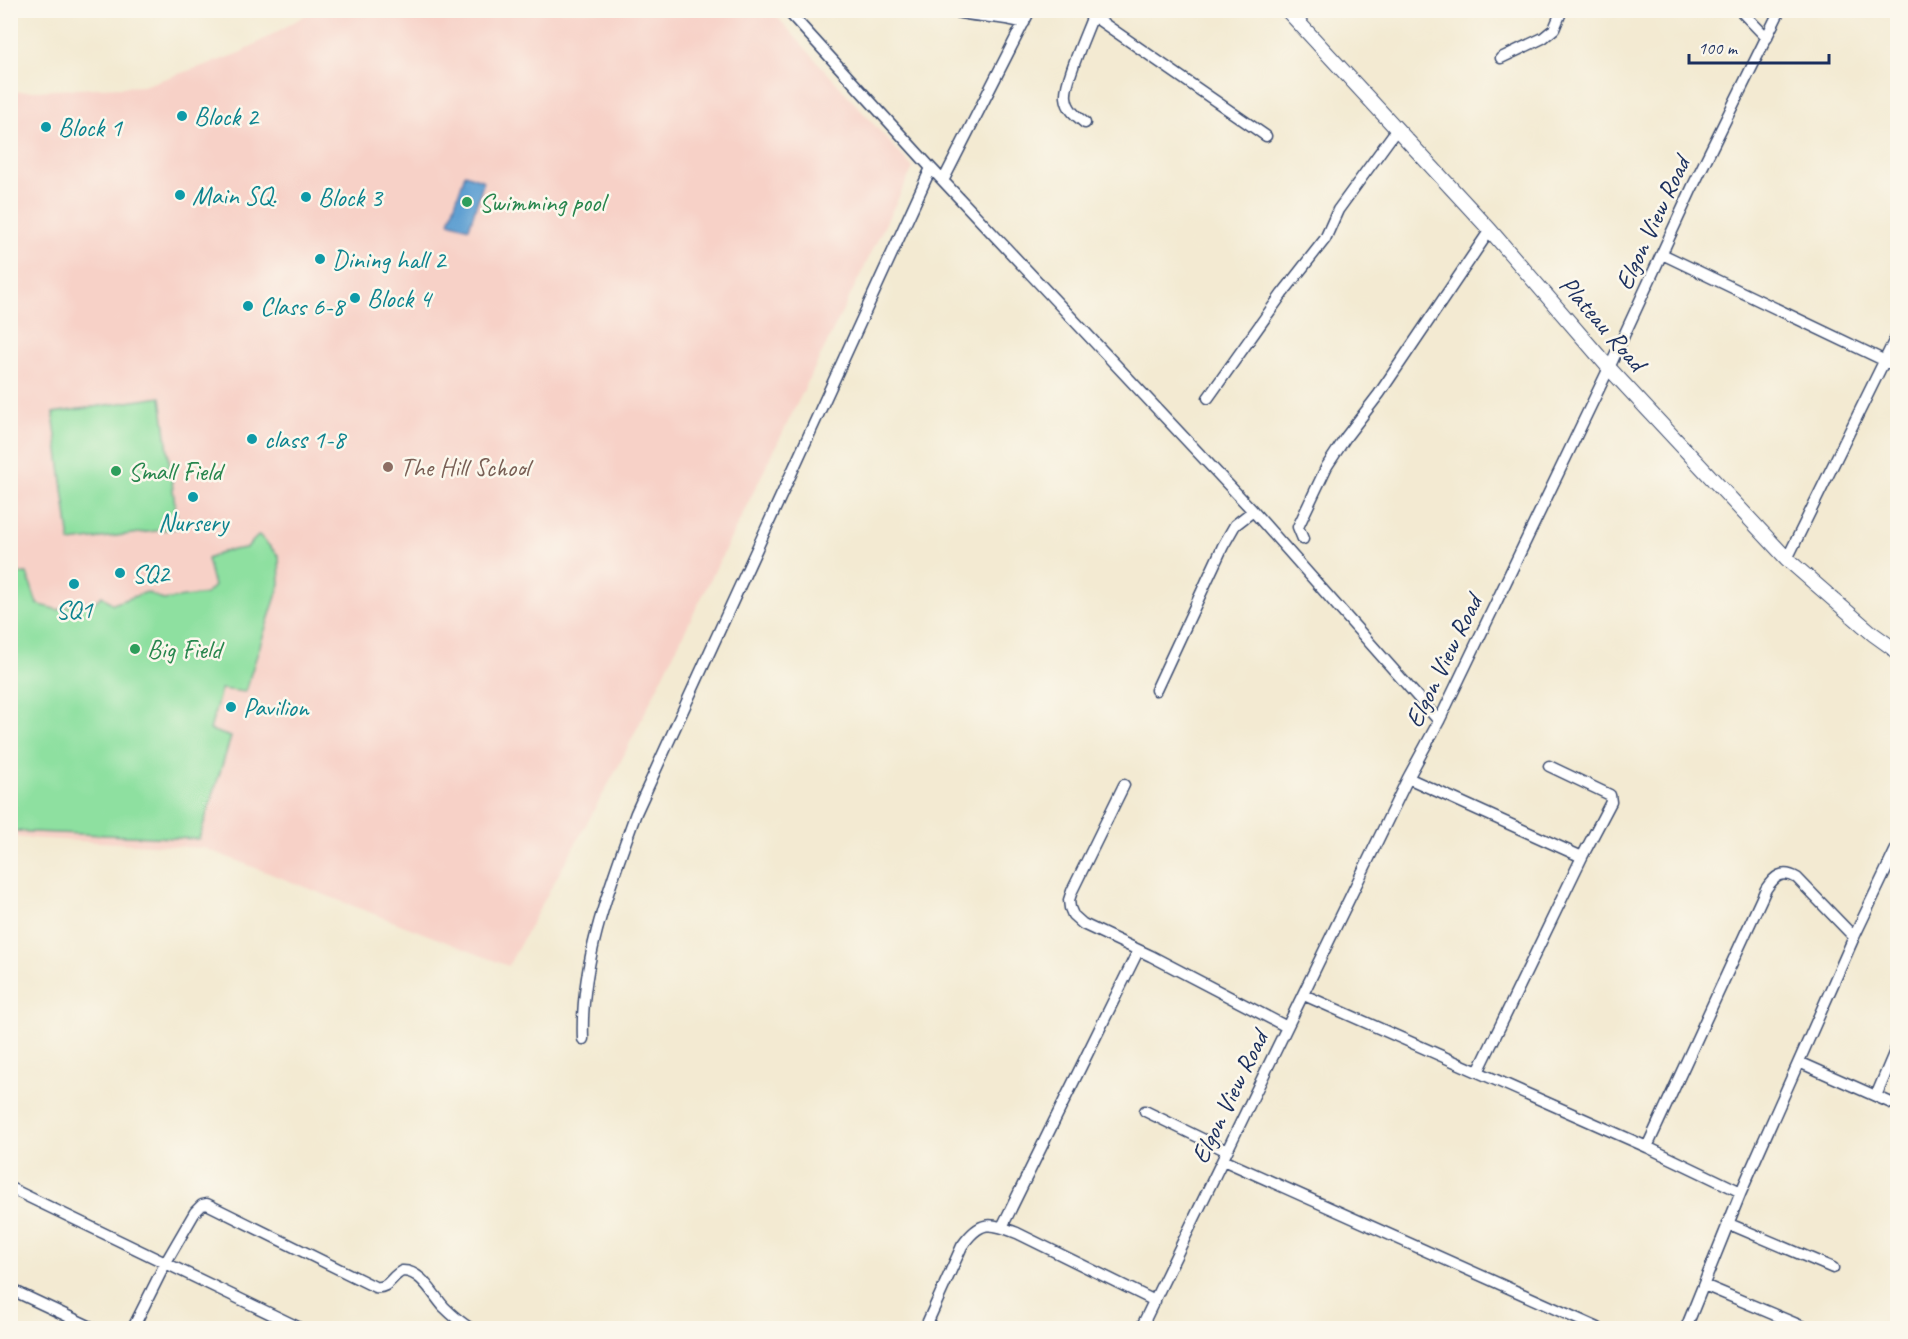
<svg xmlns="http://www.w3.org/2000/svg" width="1908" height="1339" viewBox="0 0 1908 1339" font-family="Caveat,sans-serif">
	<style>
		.built { fill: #f7d1c7 }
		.green { fill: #8ee0a0; stroke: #54887f; stroke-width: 1.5 }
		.water { fill: #60a0d2; stroke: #3e6898; stroke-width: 1.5 }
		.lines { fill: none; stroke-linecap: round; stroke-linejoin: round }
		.minor-casing { stroke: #3b4b6f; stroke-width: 13 }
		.tertiary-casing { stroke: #3b4b6f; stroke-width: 16 }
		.minor { stroke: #fff; stroke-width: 10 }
		.tertiary { stroke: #fff; stroke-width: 14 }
		.culture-dot { fill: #0f9aa8; stroke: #fbf7ec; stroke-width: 2 }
		.leisure-dot { fill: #2e9e5b; stroke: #fbf7ec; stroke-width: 2 }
		.education-dot { fill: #8d6e63; stroke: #fbf7ec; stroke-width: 2 }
		.labels { text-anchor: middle; stroke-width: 5; stroke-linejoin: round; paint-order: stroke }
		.culture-label { font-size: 26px; fill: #0d838f; stroke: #fbf7ec; text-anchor: start }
		.leisure-label { font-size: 26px; fill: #27864d; stroke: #fbf7ec; text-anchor: start }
		.street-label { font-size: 26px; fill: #1b2f5e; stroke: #fbf7ec }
		.education-label { font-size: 26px; fill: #785e54; stroke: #fbf7ec; text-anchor: start }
	</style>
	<rect width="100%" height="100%" fill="#fbf7ec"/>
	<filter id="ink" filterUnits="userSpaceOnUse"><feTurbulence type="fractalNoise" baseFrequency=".0167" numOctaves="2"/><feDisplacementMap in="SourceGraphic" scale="12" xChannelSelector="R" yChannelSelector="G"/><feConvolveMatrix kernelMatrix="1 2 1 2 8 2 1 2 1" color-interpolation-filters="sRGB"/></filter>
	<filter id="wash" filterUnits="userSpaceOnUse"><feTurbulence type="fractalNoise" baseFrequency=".008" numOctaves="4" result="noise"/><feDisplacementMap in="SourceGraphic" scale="24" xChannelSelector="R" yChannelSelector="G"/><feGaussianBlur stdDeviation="1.35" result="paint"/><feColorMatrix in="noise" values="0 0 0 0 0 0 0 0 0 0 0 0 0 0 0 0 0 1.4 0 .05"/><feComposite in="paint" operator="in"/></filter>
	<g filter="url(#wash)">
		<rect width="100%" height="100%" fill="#f3ead2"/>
		<path class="built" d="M313,11H772L913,168L619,765L508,966L204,848L11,837V92L143,86L238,54Z"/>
		<path class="green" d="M161,397L178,528L70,542L53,413Z
			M259,535L279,556L280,584L245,692L221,689L210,730L231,737L199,839L11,831V574L27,573L37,604L58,610L80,602L91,605L102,596L113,604L147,592L163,600L206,594L214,586L207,559L225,551L246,548Z"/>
		<path class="water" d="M465,174L484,181L469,228L449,222Z"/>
	</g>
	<g filter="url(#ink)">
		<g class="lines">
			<defs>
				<path id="minor" d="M787,10L931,168L1253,511L1439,721
					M948,10C973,18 999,15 1024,23
					M1740,10L1767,38
					M1093,16L1266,136
					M1501,58L1543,38L1554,29L1562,10
					M1085,123C1076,116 1067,109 1066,97C1064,81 1089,28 1095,10
					M944,179L1030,10
					M1662,254L1898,367
					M1208,398L1282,294L1325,239L1338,210L1397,129
					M1303,539L1298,527L1327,466L1346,437L1379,394L1490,230
					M1787,559L1898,333
					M1156,690L1223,546L1235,525L1253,511
					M1549,766L1610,795L1611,802L1582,857
					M1408,778L1582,857L1478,1072
					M1124,785L1072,891L1069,900L1070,908L1073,915L1083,924L1151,956L1287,1027
					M1304,995L1647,1147L1741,1192
					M583,1039C580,962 610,885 636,813L931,168
					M1799,1062L1898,1106
					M1876,1096L1898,1044
					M1145,1111L1227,1151
					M1647,1147L1766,889C1774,877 1782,869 1797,878L1854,937
					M1223,1160L1598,1328
					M10,1188L300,1328
					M1727,1223L1833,1268
					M1002,1227L1138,951
					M1704,1285L1806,1328
					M10,1289L93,1328
					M133,1328L166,1262L195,1212L202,1205L207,1204L375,1287C389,1289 390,1277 402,1271C421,1270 433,1295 444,1307C452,1315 460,1322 470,1328
					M925,1328L962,1246C980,1220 990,1222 1017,1233L1155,1301
					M1141,1328L1408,778L1439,721L1609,368L1692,188L1780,10
					M1686,1328L1741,1192L1854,937L1898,845"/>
				<path id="tertiary" d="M1287,10L1490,230L1609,368L1787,559L1873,634L1898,652"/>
			</defs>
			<use href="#minor" class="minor-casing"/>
			<use href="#tertiary" class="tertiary-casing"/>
			<use href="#minor" class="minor"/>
			<use href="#tertiary" class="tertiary"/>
		</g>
	</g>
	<g class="culture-dot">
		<circle cx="182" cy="116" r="6"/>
		<circle cx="46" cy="127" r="6"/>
		<circle cx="180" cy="195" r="6"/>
		<circle cx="306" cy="197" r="6"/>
		<circle cx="320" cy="259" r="6"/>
		<circle cx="355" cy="298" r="6"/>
		<circle cx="248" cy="306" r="6"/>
		<circle cx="252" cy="439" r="6"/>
		<circle cx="193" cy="497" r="6"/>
		<circle cx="120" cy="573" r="6"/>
		<circle cx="74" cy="584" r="6"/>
		<circle cx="231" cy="707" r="6"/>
	</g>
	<g class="leisure-dot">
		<circle cx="467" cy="202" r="6"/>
		<circle cx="116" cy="471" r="6"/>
		<circle cx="135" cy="649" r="6"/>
	</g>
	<circle class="education-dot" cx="388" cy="467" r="6"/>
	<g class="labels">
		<g class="culture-label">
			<text x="194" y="125">Block 2</text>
			<text x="58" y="136">Block 1</text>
			<text x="192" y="204">Main SQ.</text>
			<text x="318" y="206">Block 3</text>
			<text x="332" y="268">Dining hall 2</text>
			<text x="367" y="307">Block 4</text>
			<text x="260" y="315">Class 6-8</text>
			<text x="264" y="448">class 1-8</text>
			<text x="193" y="531" text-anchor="middle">Nursery</text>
			<text x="132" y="582">SQ2</text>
			<text x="74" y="618" text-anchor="middle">SQ1</text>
			<text x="243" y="716">Pavilion</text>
		</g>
		<g class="leisure-label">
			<text x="479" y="211">Swimming pool</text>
			<text x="128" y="480">Small Field</text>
			<text x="147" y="658">Big Field</text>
		</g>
		<g class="street-label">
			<text transform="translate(1652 223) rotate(-65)" y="9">Elgon View Road</text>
			<text transform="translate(1603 323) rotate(49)" y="9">Plateau Road</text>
			<text transform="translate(1443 661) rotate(-64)" y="9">Elgon View Road</text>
			<text transform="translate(1229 1097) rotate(-64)" y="9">Elgon View Road</text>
		</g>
		<g class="education-label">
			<text x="400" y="476">The Hill School</text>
		</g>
	</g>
	<rect width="1908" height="1339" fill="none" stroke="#fbf7ec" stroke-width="36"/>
	<path d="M1689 54v9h140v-9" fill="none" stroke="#1b2f5e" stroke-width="3"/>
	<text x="1698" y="54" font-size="18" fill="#1b2f5e" stroke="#fbf7ec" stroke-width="4.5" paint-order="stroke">100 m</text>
</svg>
